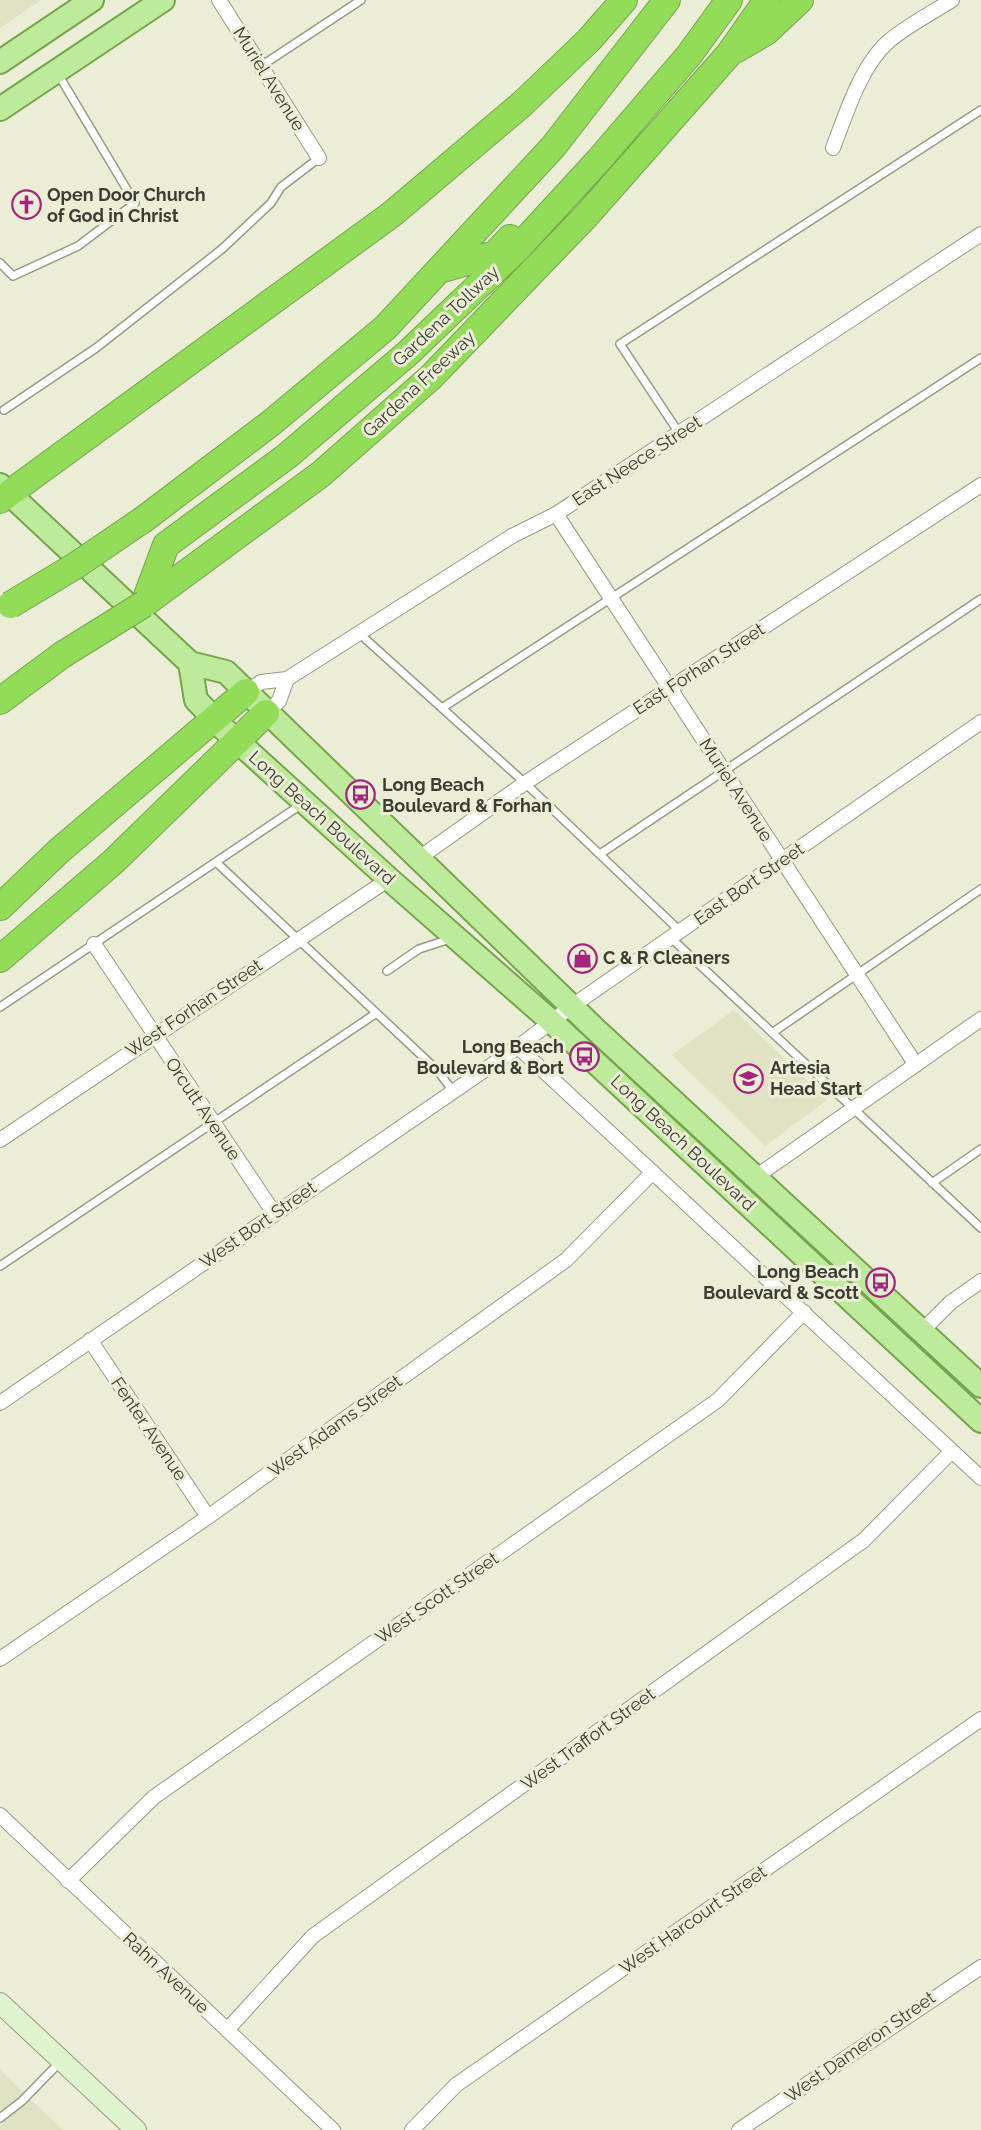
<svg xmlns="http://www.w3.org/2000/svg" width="981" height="2130" viewBox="0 0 981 2130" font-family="Raleway,sans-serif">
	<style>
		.built { fill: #e1e1c3 }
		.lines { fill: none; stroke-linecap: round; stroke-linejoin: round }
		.lane-casing { stroke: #989984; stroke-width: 10 }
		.street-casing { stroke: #989984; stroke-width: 16 }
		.secondary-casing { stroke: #989984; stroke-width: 22 }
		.primary-casing { stroke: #75a44c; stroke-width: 26 }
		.highway-casing { stroke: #75a44c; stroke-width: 28 }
		.lane { stroke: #fff; stroke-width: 7 }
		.street { stroke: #fff; stroke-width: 14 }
		.secondary { stroke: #dff4ce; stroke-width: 20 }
		.primary { stroke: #beea9c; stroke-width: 22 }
		.highway { stroke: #93dc5a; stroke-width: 26 }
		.highway-bridge-casing { stroke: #75a44c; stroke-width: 28; stroke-linecap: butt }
		.highway-bridge { stroke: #93dc5a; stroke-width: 26 }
		.labels { text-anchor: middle; stroke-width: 6; stroke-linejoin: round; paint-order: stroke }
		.street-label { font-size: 18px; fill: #3c3c33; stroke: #ecedd6 }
		.poi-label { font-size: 18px; font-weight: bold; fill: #3c3c33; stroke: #ecedd6; text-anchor: start }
	</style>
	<rect width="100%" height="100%" fill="#ecedd6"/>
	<path class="built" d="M0,0H41L0,28Z
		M734,1010L827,1100L765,1146L672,1055Z
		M0,2070L63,2130H0Z"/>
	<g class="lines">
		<defs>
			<path id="lane" d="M261,66L361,0
				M0,263L13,276L78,246L135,203L58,74
				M4,410L96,348L222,249L271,203L281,187L319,158
				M679,433L620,344L981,110
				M361,635L525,783L680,931
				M442,708L981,358
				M600,854L981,599
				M217,863L437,1070L453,1091
				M671,938L981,1228
				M387,971L419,949L450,939
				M0,1007L302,804
				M772,1033L981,889
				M932,1183L981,1149
				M0,1266L375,1014
				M0,2118L22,2101L59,2063"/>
			<path id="street" d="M219,0L319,158
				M833,148C846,114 861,65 889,41C908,25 932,13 952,0
				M556,514L916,1065
				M246,692L261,682L287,679L512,536L556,514L981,234
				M266,713L279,701L287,679
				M419,858L525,783L981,485
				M94,944L274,1213
				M518,1047L981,1478
				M0,1140L389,879
				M757,1176L981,1019
				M923,1330L951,1302L981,1281
				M90,1340L208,1517
				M0,1403L518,1047L572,1006L981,722
				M0,1659L208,1517L566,1260L653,1172
				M0,1815L333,2130
				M68,1881L154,1797L718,1400L804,1312
				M227,2030L313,1936L864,1540L952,1451
				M412,2130L456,2085L981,1719
				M739,2130L981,1967"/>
			<path id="secondary" d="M0,2003L136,2130"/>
			<path id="primary" d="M0,62L92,0
				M0,109L163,0
				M0,485L190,663L226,672L595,1029L981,1386
				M190,663L196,700L225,730L389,879L552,1022L981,1421"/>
			<path id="highway" d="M737,49L766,32L800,0
				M439,270L495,254L510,238
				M0,500L392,214L522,104L589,40L624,0
				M144,519L271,423L385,328L553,147L667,0
				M144,604L321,474L431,377L586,216L729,54L767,0
				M144,604L166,545L287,456L408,353L517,249L598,161L689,55L729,0
				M0,701L62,655
				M0,907L60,850L246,692
				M0,959L113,862L266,713"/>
		</defs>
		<use href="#lane" class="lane-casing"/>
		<use href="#street" class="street-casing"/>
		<use href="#secondary" class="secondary-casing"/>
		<use href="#primary" class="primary-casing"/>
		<use href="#highway" class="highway-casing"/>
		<use href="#lane" class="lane"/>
		<use href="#street" class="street"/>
		<use href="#secondary" class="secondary"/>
		<use href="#primary" class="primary"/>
		<use href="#highway" class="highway"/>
		<defs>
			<path id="highway-bridge" d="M10,605L75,566L144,519
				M62,655L144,604"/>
		</defs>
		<use href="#highway-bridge" class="highway-bridge-casing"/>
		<use href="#highway-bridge" class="highway-bridge"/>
	</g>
	<defs>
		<symbol id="church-ring" viewBox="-11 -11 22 22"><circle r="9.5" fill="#ecedd6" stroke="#a2277c" stroke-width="1.5"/><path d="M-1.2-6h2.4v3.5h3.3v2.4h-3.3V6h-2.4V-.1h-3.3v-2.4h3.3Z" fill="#a2277c"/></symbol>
		<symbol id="bus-ring" viewBox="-11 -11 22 22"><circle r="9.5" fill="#ecedd6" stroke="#a2277c" stroke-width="1.5"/><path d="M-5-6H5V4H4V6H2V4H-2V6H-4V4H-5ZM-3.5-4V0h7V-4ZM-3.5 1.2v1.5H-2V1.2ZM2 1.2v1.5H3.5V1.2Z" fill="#a2277c"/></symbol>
		<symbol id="shop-ring" viewBox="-11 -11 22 22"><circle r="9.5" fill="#ecedd6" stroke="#a2277c" stroke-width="1.5"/><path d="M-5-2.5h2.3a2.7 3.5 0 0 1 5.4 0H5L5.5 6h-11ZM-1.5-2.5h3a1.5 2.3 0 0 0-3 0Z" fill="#a2277c"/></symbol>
		<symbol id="school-ring" viewBox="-11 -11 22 22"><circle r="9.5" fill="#ecedd6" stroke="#a2277c" stroke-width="1.5"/><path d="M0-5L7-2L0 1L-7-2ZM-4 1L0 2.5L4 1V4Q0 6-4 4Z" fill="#a2277c"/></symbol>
	</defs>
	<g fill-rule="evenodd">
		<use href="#church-ring" x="10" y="188" width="33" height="33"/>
		<use href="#bus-ring" x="344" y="778" width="33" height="33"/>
		<use href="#shop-ring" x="566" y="942" width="33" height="33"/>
		<use href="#bus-ring" x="568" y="1040" width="33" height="33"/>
		<use href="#school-ring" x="732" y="1062" width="33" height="33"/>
		<use href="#bus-ring" x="864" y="1266" width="33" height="33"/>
	</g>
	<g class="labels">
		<g class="street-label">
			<text transform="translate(269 79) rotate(58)" y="6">Muriel Avenue</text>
			<text transform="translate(446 316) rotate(-43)" y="6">Gardena Tollway</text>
			<text transform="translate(419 384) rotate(-43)" y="6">Gardena Freeway</text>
			<text transform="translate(637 461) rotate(-33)" y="6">East Neece Street</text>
			<text transform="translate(699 669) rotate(-33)" y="6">East Forhan Street</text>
			<text transform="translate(736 790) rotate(57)" y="6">Muriel Avenue</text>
			<text transform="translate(322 818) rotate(42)" y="6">Long Beach Boulevard</text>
			<text transform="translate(749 884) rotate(-35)" y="6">East Bort Street</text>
			<text transform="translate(194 1008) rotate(-34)" y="6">West Forhan Street</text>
			<text transform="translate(203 1109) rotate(56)" y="6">Orcutt Avenue</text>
			<text transform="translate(683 1143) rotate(43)" y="6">Long Beach Boulevard</text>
			<text transform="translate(258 1225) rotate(-35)" y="6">West Bort Street</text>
			<text transform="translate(335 1426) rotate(-36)" y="6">West Adams Street</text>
			<text transform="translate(149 1429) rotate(56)" y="6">Fenter Avenue</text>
			<text transform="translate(437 1598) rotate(-35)" y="6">West Scott Street</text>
			<text transform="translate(588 1739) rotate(-36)" y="6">West Traffort Street</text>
			<text transform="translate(693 1920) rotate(-35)" y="6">West Harcourt Street</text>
			<text transform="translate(166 1973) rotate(43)" y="6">Rahn Avenue</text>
			<text transform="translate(860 2047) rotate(-35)" y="6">West Dameron Street</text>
		</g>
		<g class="poi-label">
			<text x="47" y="201">Open Door Church<tspan x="47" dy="21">of God in Christ</tspan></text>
			<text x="382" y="791">Long Beach<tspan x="382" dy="21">Boulevard &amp; Forhan</tspan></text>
			<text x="603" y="964">C &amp; R Cleaners</text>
			<text x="564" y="1053" text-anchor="end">Long Beach<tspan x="564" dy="21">Boulevard &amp; Bort</tspan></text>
			<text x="770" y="1074">Artesia<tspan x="770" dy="21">Head Start</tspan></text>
			<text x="859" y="1278" text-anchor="end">Long Beach<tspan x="859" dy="21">Boulevard &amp; Scott</tspan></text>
		</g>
	</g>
</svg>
